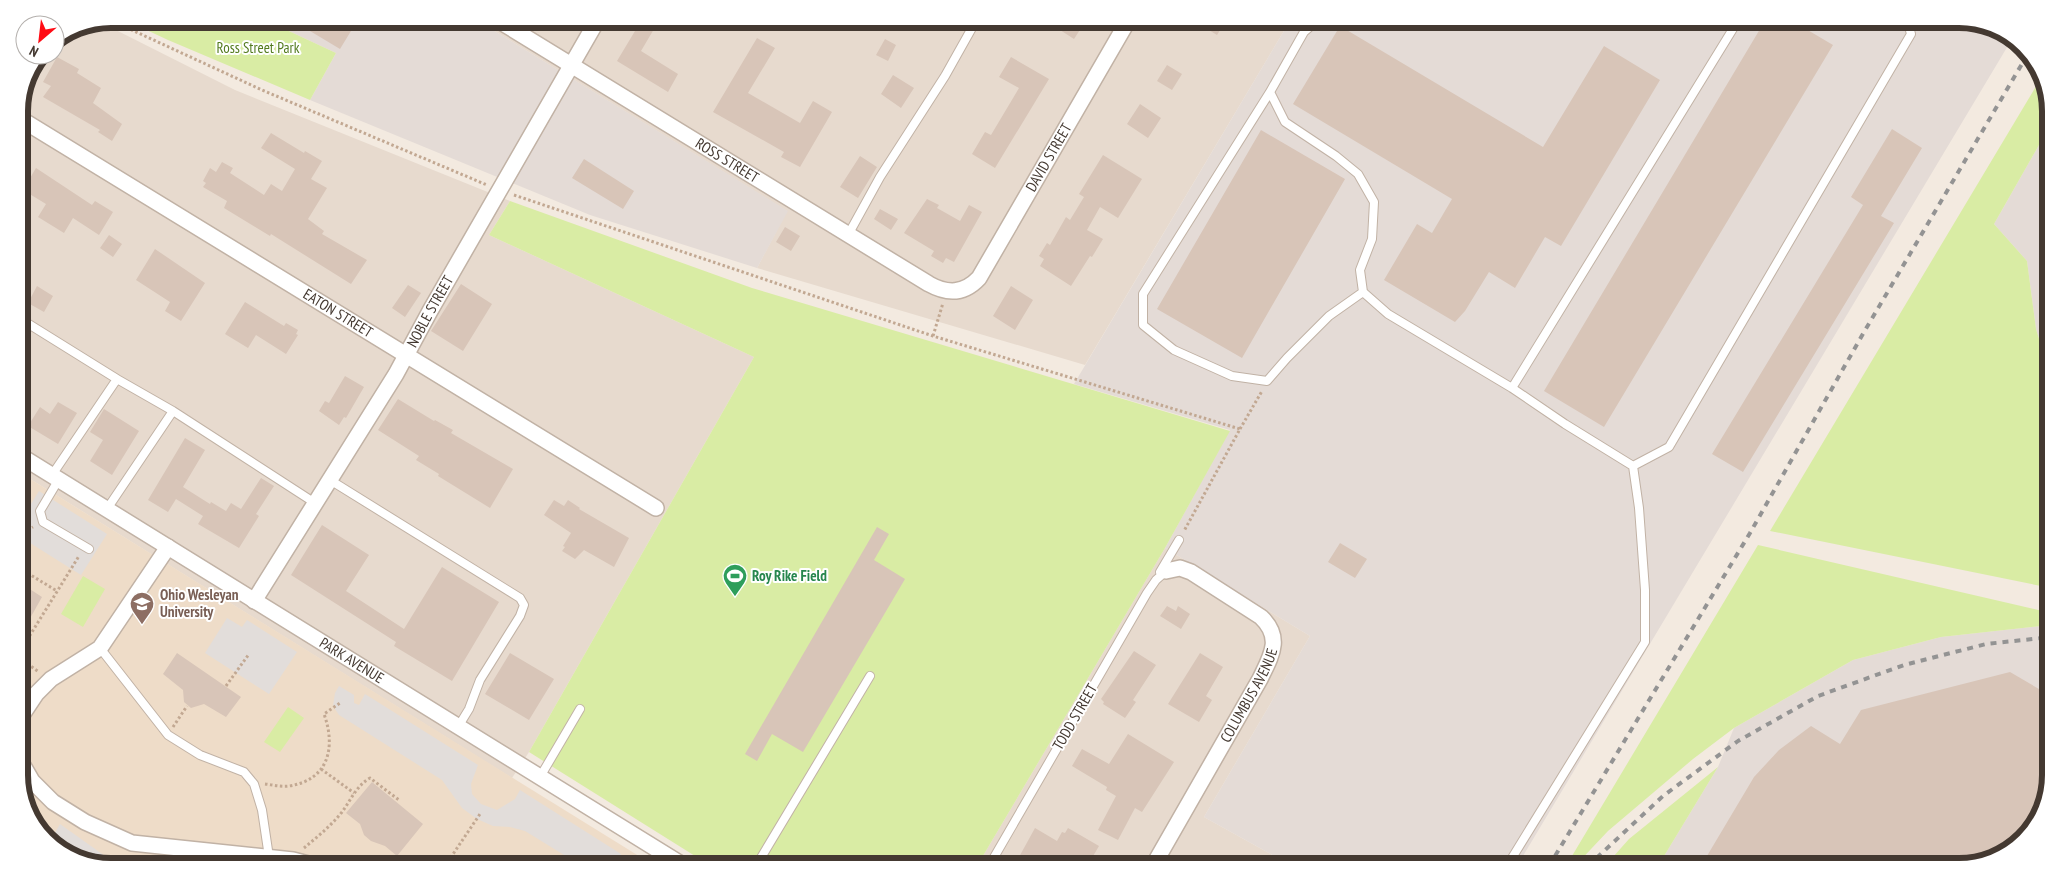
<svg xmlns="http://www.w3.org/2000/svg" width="2070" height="885" viewBox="0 0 2070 885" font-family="'PT Sans Narrow',sans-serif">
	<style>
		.residential { fill: #e7dace }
		.industrial { fill: #e4dbd6 }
		.education { fill: #eedcc8 }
		.green { fill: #d9eca4 }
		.parking { fill: #e2ddda }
		.building { fill: #d8c5b8 }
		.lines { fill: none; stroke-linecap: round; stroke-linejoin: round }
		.lane-casing { stroke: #c1b2a5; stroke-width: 10 }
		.street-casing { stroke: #c1b2a5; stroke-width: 18 }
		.path { stroke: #c2a892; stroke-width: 3; stroke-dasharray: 2.5 2.5; stroke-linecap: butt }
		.lane { stroke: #fff; stroke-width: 8 }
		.street { stroke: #fff; stroke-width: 15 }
		.rail { stroke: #939393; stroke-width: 4; stroke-dasharray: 6 6; stroke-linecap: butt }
		.labels { text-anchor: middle; stroke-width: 4; stroke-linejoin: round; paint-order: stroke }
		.park-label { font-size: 15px; fill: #537b1f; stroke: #fff }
		.street-label { font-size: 15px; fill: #443931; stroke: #fff }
		.leisure-label { font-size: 15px; font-weight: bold; fill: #27864d; stroke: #fff; text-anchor: start }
		.education-label { font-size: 15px; font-weight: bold; fill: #785e54; stroke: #fff; text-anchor: start }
		.rim { fill: none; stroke: #443931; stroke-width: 6 }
	</style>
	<rect width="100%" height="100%" fill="#f3eae0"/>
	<path class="residential" d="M475,19H1291L1085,365L757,268L787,211Z
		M98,21L235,90L510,201L489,235L754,357L529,752L512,778L19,472V105L41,55H55V39L76,26Z
		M1165,548L1310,636L1204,817L1292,866H977Z"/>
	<path class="industrial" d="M263,19H475L788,211L757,268L590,215L310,100L336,53Z
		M1291,19H1959L1994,26L2012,39L1517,866H1292L1204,817L1310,636L1165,548L1230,430L1074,384Z
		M2051,124V377L2036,329L2027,261L1994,224Z
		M2051,625V775L2044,809L2011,851L1960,866H1658L1718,767L1734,728L1853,660L1941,637Z"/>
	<path class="education" d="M19,472L655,866H111L76,859L38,830L19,781Z"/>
	<path class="green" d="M123,19H263L336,53L310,100L168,40Z
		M2041,78L2051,105V124L1994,224L2027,261L2036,329L2051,377V588L1770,531Z
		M510,201L752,288L1230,431L1165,548L977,866H711L529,752L754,357L489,235Z
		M1758,545L2051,613V625L1941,637L1853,660L1734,728L1693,759L1608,831L1575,866H1566Z
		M83,576L105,589L83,627L61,614Z
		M288,707L304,718L280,752L264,742Z
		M1718,767L1658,866H1605L1629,839Z"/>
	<path class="parking" d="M39,491L107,534L81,575L19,536V523Z
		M227,618L242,627L247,620L297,652L269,694L205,653Z
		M339,686L354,695V703L359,705L365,694L478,765L471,784L472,794L481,804L497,810L515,799L520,790L621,854L618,862L619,866H582L525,831L510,827L493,826L477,819L462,808L442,780L339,715L333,706L335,693Z
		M60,824L119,866L76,859L51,840Z"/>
	<path class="building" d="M290,19H331L351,31L340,49Z
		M614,19H652L648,25L654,29L641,51L678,74L668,92L617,61L635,31Z
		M1043,19H1087L1074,39Z
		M1191,19H1227L1217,35Z
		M1766,19H1789L1833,45L1604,427L1544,391Z
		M1340,26L1543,147L1604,46L1660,80L1561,246L1545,237L1515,288L1489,272L1465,311L1455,322L1384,280L1417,224L1432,233L1452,199L1293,104Z
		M757,38L775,48L748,93L800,123L813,101L832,112L800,167L781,157L784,152L713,112Z
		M885,39L896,45L888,61L876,55Z
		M57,57L79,69L77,73L101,88L93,103L122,124L112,141L98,132L100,130L43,97L51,86L43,82Z
		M1011,57L1049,79L995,168L972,154L985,132L991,135L1019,88L999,77Z
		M1167,65L1182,74L1172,90L1157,81Z
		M893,75L914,88L901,108L881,94Z
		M1140,104L1161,118L1148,138L1127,124Z
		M1892,129L1922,148L1881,216L1894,223L1743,472L1712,454L1863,205L1851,197Z
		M1261,130L1345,179L1242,358L1157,309Z
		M271,133L304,153L305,151L322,161L311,179L327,188L308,219L324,231L322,234L367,260L351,284L271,234L270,236L224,208L227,201L203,187L206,183L203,181L210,168L216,172L222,162L233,168L230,173L264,195L271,184L282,191L295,169L261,148Z
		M1103,155L1142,179L1118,218L1100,207L1087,230L1103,239L1092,257L1090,256L1071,286L1040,266L1044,259L1039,256L1047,243L1050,245L1066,217L1070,220L1084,197L1079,194Z
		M860,156L877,167L858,198L840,187Z
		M584,159L634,191L623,209L572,178Z
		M36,168L92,205L95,201L113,212L99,235L73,218L64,233L38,217L46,204L23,190Z
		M927,199L939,205L937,208L960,221L969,205L982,212L954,262L946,258L943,263L931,256L934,251L904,233Z
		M880,209L898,219L891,230L874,219Z
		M785,227L800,236L791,251L776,242Z
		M109,235L122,244L113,257L100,248Z
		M155,249L205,283L181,321L165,311L170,302L136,280Z
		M461,284L492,304L463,351L431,331Z
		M408,285L421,293L405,317L392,308Z
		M37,286L53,296L44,312L28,303Z
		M1011,286L1033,300L1015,330L993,316Z
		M245,302L284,326L286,323L298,330L296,334L298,335L286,354L256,335L248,348L225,334Z
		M345,376L364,387L346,418L344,417L339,425L319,411L325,401L329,403Z
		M398,399L434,421L435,420L453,430L451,433L513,469L490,508L438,476L439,474L416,460L419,456L378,430Z
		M58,402L77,413L58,444L28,426L40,407L50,414Z
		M104,409L139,431L112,475L90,461L103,440L90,432Z
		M185,438L205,450L183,487L210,504L211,502L226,511L231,503L241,509L261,478L274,486L256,514L259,516L239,548L198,524L203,516L176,499L168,512L148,500Z
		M554,500L564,506L568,500L580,508L579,509L629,538L614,567L584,550L575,559L562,551L565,547L563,546L571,533L544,515Z
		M322,525L369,555L346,591L404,629L442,567L499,602L452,681L394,646L396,642L291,575Z
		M877,527L889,534L874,560L905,579L803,752L772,734L757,761L745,754Z
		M1340,543L1367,559L1355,578L1328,562Z
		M19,582L42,597L19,638Z
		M1167,606L1176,611L1178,606L1190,614L1181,629L1160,616Z
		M1134,651L1156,665L1133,700L1136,702L1125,718L1103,704L1104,702L1101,699Z
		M177,653L241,697L226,717L204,704L191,708L184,702L183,690L163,674Z
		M510,653L554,679L529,720L485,694Z
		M1200,653L1223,667L1206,696L1212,700L1199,722L1168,704Z
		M2010,672L2051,696V774L2044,809L2011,851L1960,866H1701L1754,777L1779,750L1811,726L1840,744L1861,710Z
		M1128,734L1174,762L1142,812L1135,808L1118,840L1098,830L1116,796L1106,790L1107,787L1072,766L1082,749L1109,764Z
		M372,782L423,824L397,856L385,846L371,841L364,835L360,824L346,813Z
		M1035,828L1057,841L1062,832L1065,833L1068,828L1099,846L1089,863L1086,861L1083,866H1014Z"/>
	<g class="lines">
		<defs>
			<path id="lane" d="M1319,19L1304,32L1270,92L1285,122L1336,156L1358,174L1374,202L1372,239L1360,270L1363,292L1388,314L1512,388
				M1739,19L1512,388L1565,424L1633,466L1669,447L1911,34L1907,19
				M1270,92L1143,294V325L1174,350L1232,376L1267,381L1287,358L1329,316L1363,292
				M848,235L880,177L945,76L977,19
				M19,318L117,379
				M52,475L117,379L173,411L315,503
				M59,479L40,511L43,522L89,549
				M330,480L520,598L524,605L520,616L480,680L469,709L458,727
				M107,509L173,411
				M1160,572L1179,540
				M100,648L168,735L200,755L244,772L254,784L262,810L269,857L267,866
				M540,777L580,709
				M756,866L870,676
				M989,866L1147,593L1156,580L1166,571
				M1507,866L1645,642V590L1639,508L1633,466"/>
			<g id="street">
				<path id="s1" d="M496,19L929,284C947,294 964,294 979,278L1129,19"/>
				<path id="s2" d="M19,118L656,508"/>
				<path id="s3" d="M19,455L684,866"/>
				<path id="s4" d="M254,601L396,374L430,311L598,19"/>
				<path d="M19,722L20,718L36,694L51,679L100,648L168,547"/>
				<path d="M19,752L21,762L32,781L53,802L85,822L132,843L293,860L316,866"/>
				<path id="s5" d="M1153,866L1260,679C1271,656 1283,638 1261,617L1191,572L1180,568L1166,571"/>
			</g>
		</defs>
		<use href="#lane" class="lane-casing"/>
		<use href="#street" class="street-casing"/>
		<path class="path" d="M108,19L262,90L487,185
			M514,195L933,336L1240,429L1184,531
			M933,336L943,303
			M1240,429L1262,391
			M19,535L33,527
			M19,568L57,591
			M21,580L26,572
			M19,653L79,556
			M19,658L39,672
			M226,686L249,654
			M173,727L187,706
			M321,769L354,793
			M265,784C273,785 281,787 289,786C329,780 336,747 324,714L340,703
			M304,848C317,837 331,826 342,812C351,800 356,786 370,778L399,800
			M445,866L480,814"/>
		<use href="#lane" class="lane"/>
		<use href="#street" class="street"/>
		<path class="rail" d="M1549,866L1750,533L1864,332L2029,52
			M1588,866L1663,796L1738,741L1818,696L1904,665L1986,644L2051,637"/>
	</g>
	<defs>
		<symbol id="stadium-pin" viewBox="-11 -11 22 30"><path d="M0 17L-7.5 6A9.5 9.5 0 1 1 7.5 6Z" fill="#2e9e5b" stroke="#fff"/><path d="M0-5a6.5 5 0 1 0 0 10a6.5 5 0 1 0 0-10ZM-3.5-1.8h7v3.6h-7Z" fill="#fff"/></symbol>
		<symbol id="university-pin" viewBox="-11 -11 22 30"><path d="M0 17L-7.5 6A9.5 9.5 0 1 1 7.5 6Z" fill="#8d6e63" stroke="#fff"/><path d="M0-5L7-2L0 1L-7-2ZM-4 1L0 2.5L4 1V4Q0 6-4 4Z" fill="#fff"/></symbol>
	</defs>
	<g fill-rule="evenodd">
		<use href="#stadium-pin" x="721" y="562" width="28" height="38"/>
		<use href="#university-pin" x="128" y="590" width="28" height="38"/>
	</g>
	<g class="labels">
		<g class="park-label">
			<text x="258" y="53">Ross Street Park</text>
		</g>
		<g class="street-label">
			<text dy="5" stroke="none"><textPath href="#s1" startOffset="702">DAVID STREET</textPath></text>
			<text dy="5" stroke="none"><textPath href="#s1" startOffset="271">ROSS STREET</textPath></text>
			<text dy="5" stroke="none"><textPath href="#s2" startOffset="374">EATON STREET</textPath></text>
			<text dy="5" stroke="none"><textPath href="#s4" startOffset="339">NOBLE STREET</textPath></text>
			<text dy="5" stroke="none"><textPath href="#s3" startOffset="391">PARK AVENUE</textPath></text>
			<text dy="5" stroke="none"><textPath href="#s5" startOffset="196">COLUMBUS AVENUE</textPath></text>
			<text transform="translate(1075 717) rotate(-60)" y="5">TODD STREET</text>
		</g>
		<g class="leisure-label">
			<text x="752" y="581">Roy Rike Field</text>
		</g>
		<g class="education-label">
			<text x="160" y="600">Ohio Wesleyan<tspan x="160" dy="17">University</tspan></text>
		</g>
	</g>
	<path d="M0 0H2070V885H0ZM111 28H1959A83 83 0 0 1 2042 111V775A83 83 0 0 1 1959 858H111A83 83 0 0 1 28 775V111A83 83 0 0 1 111 28Z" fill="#fff" fill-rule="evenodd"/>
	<path class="rim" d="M111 28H1959A83 83 0 0 1 2042 111V775A83 83 0 0 1 1959 858H111A83 83 0 0 1 28 775V111A83 83 0 0 1 111 28Z"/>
	<g transform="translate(40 40) rotate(208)"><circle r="24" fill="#ffffff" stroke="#b4b0ad"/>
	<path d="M0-4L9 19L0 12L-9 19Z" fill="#ff0b14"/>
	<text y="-8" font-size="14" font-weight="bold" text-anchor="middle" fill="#443931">N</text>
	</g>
</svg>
